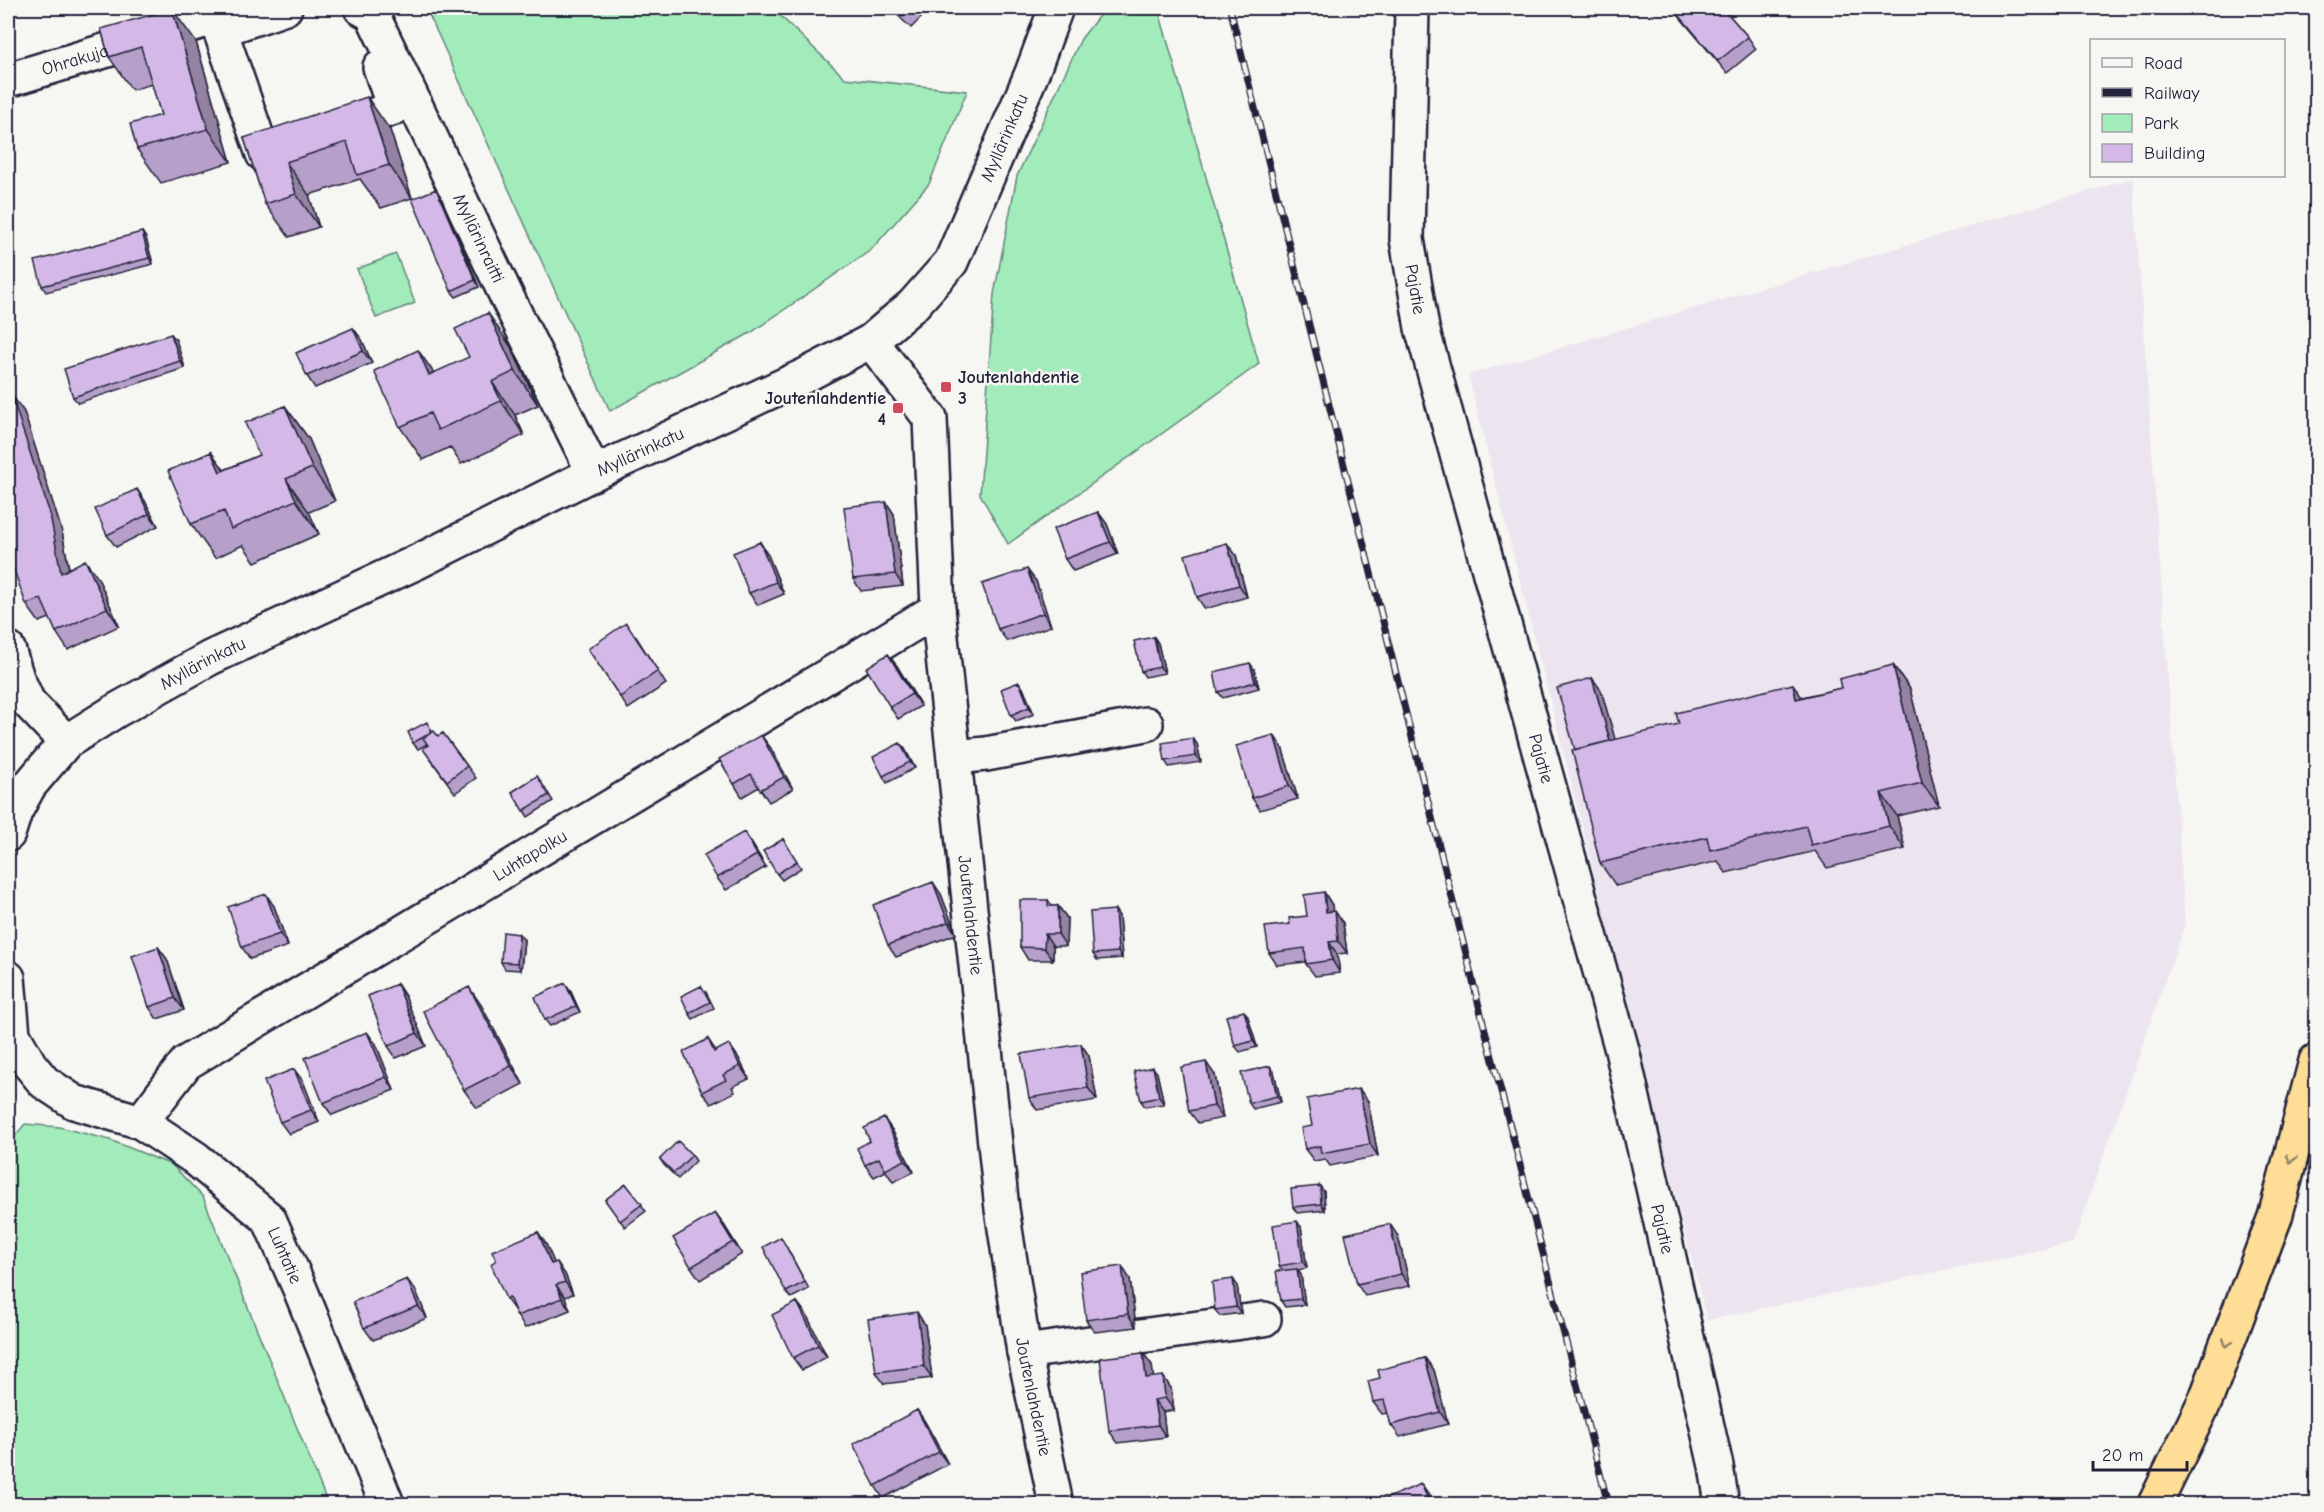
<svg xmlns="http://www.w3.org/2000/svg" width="2324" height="1512" viewBox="0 0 2324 1512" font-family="'Comic Neue',sans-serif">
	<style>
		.built { fill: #ece4ef }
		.green { fill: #a2ebba; stroke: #62867a; stroke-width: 1.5 }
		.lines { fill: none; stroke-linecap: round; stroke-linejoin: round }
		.minor-casing { stroke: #22223b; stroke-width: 38 }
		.highway-casing { stroke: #22223b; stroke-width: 38 }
		.minor { stroke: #f6f6f2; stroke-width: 33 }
		.highway { stroke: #fedd96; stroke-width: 33 }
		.rail-casing { stroke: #22223b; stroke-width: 7 }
		.rail { stroke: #f6f6f2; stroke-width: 4.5; stroke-dasharray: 14; stroke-linecap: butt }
		.wall { fill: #b69fc8; stroke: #22223b; stroke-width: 1.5 }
		.shaded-wall { fill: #9482a2; stroke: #22223b; stroke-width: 1.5 }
		.building { fill: #d4b9e8; stroke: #22223b; stroke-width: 1.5 }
		.oneway { stroke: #908068 }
		.poi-dot { fill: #d1495b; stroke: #f6f6f2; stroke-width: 2 }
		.labels { text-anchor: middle; stroke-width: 5; stroke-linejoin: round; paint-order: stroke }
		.street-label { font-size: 18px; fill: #22223b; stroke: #f6f6f2 }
		.poi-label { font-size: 18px; font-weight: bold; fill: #22223b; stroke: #f6f6f2; text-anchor: start }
	</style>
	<rect width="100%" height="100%" fill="#f6f6f2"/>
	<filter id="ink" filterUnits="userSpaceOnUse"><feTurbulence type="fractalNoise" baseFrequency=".0167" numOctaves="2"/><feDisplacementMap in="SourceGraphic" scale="12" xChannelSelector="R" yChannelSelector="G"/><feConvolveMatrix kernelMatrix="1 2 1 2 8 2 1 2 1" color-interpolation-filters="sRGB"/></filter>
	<g filter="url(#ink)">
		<path class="built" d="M2133,178L2185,924L2073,1243L1707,1320L1468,375Z"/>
		<path class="green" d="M426,8H772L845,78L967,91L929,184L871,250L752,332L610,411Z
			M1105,8H1158L1259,364L1008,544L980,494L994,294L1017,176L1081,39Z
			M396,254L415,303L376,318L357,269Z
			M25,1124L59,1127L110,1140L172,1165L203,1197L328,1504H8V1144Z"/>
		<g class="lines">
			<defs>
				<g id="minor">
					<path id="s1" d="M361,8L372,14L507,297L594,473"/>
					<path id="s2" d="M1412,8L1407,239L1422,328L1622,1050L1716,1466L1722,1504"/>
					<path id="s3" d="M8,80L240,10"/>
					<path d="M336,128L394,108L380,67"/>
					<path d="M285,146L263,154L220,30L285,8"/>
					<path id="s4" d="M871,341L930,418L938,609L1002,1209L1024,1352L1056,1504"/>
					<path d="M8,649L17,678L28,702L66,742"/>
					<path d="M955,757L986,754L1146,724"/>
					<path id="s5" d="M8,834L15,812L29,786L66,742L117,710L210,658L417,562L594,473L804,376L871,341L913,305L951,262L1032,73L1056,8"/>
					<path id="s6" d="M8,978L13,1035L30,1065L44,1082L74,1102L141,1122L195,1158L269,1219L300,1289L387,1504"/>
					<path id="s7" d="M141,1122L186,1063L938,609"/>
					<path d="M1024,1352L1264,1319"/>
				</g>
				<path id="highway" d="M2155,1504L2206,1399L2275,1217L2316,1061"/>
			</defs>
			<use href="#minor" class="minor-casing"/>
			<use href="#highway" class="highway-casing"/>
			<use href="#minor" class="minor"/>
			<use href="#highway" class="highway"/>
			<defs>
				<path id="rail" d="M1230,8L1483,1022L1608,1504"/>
			</defs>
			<use href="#rail" class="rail-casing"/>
			<use href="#rail" class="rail"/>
		</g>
		<path class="wall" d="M890,8H931L911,28Z
			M1672,8H1723L1748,37L1756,49L1727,73Z
			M101,29L196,42L231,162L161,183L137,149L161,115L152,84L132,90L109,57Z
			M390,130L412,198L381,208L360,179L309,195L319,227L289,237L265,204L244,138Z
			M440,195L479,287L456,297L451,291Z
			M142,232L146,238L153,264L46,292L42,286Z
			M353,328L362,340L372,363L315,388L307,376Z
			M171,334L176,340L185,368L78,403L73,397Z
			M511,347L538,405L515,415L524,435L461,464L450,447L423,460L400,427L434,373Z
			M11,394L24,412L62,532L69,568L98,578L119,626L68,650L56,632L50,618L39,622L26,604L9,518Z
			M285,406L309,439L335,501L309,512L319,534L255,562L243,545L215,558L191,524L211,452L224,470L259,455Z
			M145,501L158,526L116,547L107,535Z
			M886,502L894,514L903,586L861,591L853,579Z
			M1098,512L1107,524L1118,554L1073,571L1065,559Z
			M760,542L768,555L784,594L758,605L749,593Z
			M1236,555L1247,597L1205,609L1197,597Z
			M1036,581L1051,626L1007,641L998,629Z
			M635,635L666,684L628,709L588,649Z
			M1154,637L1158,643L1165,673L1145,677L1141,671Z
			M1893,665L1910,689L1939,806L1897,816L1905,849L1827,868L1815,851L1726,873L1718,861L1616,886L1600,863L1575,750L1592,678L1601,690L1615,740L1841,688Z
			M897,666L921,706L898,719L890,707Z
			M1254,669L1259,688L1223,698L1218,692Z
			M1023,688L1034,714L1016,721L1011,715Z
			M431,729L432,732L438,736L443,733L476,778L455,793L423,749L428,745L427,744L418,749L413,743Z
			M1197,744L1201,762L1169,767L1165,761Z
			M770,747L793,789L769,802L759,787L742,797L734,784Z
			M1282,747L1298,799L1260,810L1252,798Z
			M905,749L915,768L887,783L883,776Z
			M537,776L553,801L528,817L512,792Z
			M744,832L752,844L766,867L726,890L717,878Z
			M783,839L801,868L782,880L777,874Z
			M1324,892L1332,905L1333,911L1343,923L1347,953L1337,954L1340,973L1315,976L1306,964V962L1277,965L1269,953L1290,924L1307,916Z
			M941,894L956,934L896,957L888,945Z
			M1048,900L1052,906H1058L1067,918L1066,946H1053V960H1028L1020,947Z
			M274,906L288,946L250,959L242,947Z
			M1115,910L1119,916L1122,958L1097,960L1093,954Z
			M524,940L521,970L505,969L501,962Z
			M158,947L167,959L184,1010L157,1019L149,1007Z
			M565,983L570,990L580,1012L550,1026L545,1020Z
			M397,984L405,996L426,1046L396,1058L388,1046Z
			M706,992L714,1008L693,1019L689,1013Z
			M481,1005L523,1084L477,1108L464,1090Z
			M1248,1017L1257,1047L1240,1052L1235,1046Z
			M708,1039L716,1051L738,1057L749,1079L732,1087L735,1092L711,1104L702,1092Z
			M376,1044L394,1090L332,1115L323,1103Z
			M1081,1044L1089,1056L1097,1100L1037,1110L1029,1098Z
			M1274,1072L1281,1102L1253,1109L1249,1103Z
			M1157,1073L1164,1104L1145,1107L1141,1101Z
			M1215,1075L1223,1118L1198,1123L1189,1111Z
			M303,1081L319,1122L289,1134L280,1122Z
			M1359,1089L1368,1101L1378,1156L1330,1166L1325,1159L1314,1161L1305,1149L1312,1126Z
			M892,1130L914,1172L893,1182L886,1171L874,1177L865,1165L870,1141Z
			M692,1155L696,1161L678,1179L664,1165L660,1159Z
			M626,1184L646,1211L625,1227L605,1200Z
			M1324,1192L1325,1210L1297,1213L1293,1207Z
			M724,1225L742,1254L700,1280L691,1267Z
			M1301,1227L1307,1268L1298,1270L1301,1275L1305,1305L1285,1307L1281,1301L1282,1270L1279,1266Z
			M538,1232L546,1244L554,1263L565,1274L573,1294L565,1297L570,1310L525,1328L517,1316L515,1311L506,1299Z
			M1398,1236L1410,1286L1365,1296L1357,1284Z
			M785,1244L809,1289L791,1298L786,1292Z
			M1130,1279L1136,1327L1095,1332L1086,1320Z
			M1233,1279L1237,1285L1241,1313L1220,1316L1215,1310Z
			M416,1291L427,1318L373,1340L364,1328Z
			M797,1302L806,1314L827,1357L802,1370L793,1358Z
			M925,1325L932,1378L884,1384L876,1372Z
			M1143,1353L1152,1365L1153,1377L1171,1388L1174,1410L1163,1412L1166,1437L1118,1443L1109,1431Z
			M1425,1358L1434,1370L1448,1424L1400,1437L1391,1425L1388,1413L1382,1414L1373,1402L1380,1378Z
			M917,1410L925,1422L948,1464L883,1498L875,1486Z"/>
		<path class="shaded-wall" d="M172,9L196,42L231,162L208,129Z
			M367,97L390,130L412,198L389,165Z
			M286,162L309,195L319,227L296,194Z
			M436,189L440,195L479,287L475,280Z
			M142,232L146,238L153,264L149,258Z
			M488,313L511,347L538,405L515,371Z
			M353,328L362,340L372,363L363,351Z
			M171,334L176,340L185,368L180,361Z
			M418,350L441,383L429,375Z
			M492,382L515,415L524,435L501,401Z
			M11,394L24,412L62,532L73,591L61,573Z
			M285,406L309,439L335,501L312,468Z
			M211,452L235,485L220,472Z
			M286,479L309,512L319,534L296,500Z
			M137,489L145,501L158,526L149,514Z
			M886,502L894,514L903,586L895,574Z
			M1098,512L1107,524L1118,554L1110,542Z
			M760,542L768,555L784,594L776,582Z
			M1227,543L1236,555L1247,597L1239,585Z
			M85,560L98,578L119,626L107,608Z
			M1027,569L1036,581L1051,626L1043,613Z
			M1154,637L1158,643L1165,673L1160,667Z
			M888,654L897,666L921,706L912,694Z
			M1250,663L1254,669L1259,688L1255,682Z
			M1893,665L1910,689L1939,806L1922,783Z
			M1592,678L1601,690L1621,760L1612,747Z
			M1019,682L1023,688L1034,714L1029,707Z
			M1793,684L1809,708L1796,699Z
			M761,735L770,747L793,789L784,777Z
			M1274,735L1282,747L1298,799L1289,786Z
			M1193,738L1197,744L1201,762L1196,756Z
			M900,743L905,749L915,768L910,762Z
			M1881,793L1897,816L1905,849L1889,826Z
			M744,832L752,844L766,867L757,855Z
			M933,882L941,894L956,934L948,922Z
			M1324,892L1332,905L1334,924L1326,912Z
			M266,894L274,906L288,946L280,934Z
			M1058,906L1067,918L1066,946L1058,934Z
			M1115,910L1119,916L1122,958L1118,952Z
			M1335,911L1343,923L1347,953L1338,941Z
			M519,934L524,940L521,970L517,963Z
			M1045,934L1053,946V960L1044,948Z
			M1329,942L1337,954L1340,973L1332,960Z
			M158,947L167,959L184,1010L175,998Z
			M565,983L570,990L580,1012L576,1006Z
			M397,984L405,996L426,1046L417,1033Z
			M469,987L481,1005L523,1084L511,1066Z
			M1244,1011L1248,1017L1257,1047L1253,1041Z
			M367,1032L376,1044L394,1090L386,1077Z
			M729,1044L738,1057L749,1079L740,1066Z
			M1081,1044L1089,1056L1097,1100L1088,1088Z
			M1206,1062L1215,1075L1223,1118L1214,1106Z
			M1270,1066L1274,1072L1281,1102L1277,1096Z
			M1153,1067L1157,1073L1164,1104L1159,1097Z
			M294,1069L303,1081L319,1122L311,1110Z
			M1359,1089L1368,1101L1378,1156L1370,1144Z
			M884,1118L892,1130L914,1172L905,1160Z
			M1320,1186L1324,1192L1325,1210L1321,1204Z
			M715,1213L724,1225L742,1254L733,1242Z
			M1297,1221L1301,1227L1307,1268L1303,1262Z
			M1390,1224L1398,1236L1410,1286L1401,1274Z
			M538,1232L546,1244L560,1276L551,1264Z
			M557,1262L565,1274L573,1294L565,1282Z
			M1122,1266L1130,1279L1136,1327L1128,1314Z
			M1297,1269L1301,1275L1305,1305L1301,1299Z
			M407,1279L416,1291L427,1318L418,1306Z
			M1233,1279L1237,1285L1241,1313L1236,1307Z
			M556,1285L565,1297L570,1310L562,1298Z
			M797,1302L806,1314L827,1357L818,1345Z
			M917,1312L925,1325L932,1378L924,1366Z
			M1143,1353L1152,1365L1155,1390L1146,1378Z
			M1425,1358L1434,1370L1448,1424L1440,1412Z
			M1163,1376L1171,1388L1174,1410L1165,1398Z
			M1154,1400L1163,1412L1166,1437L1158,1425Z
			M917,1410L925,1422L948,1464L939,1452Z
			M1421,1484L1430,1497L1433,1504H1430Z"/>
		<path class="building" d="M894,8H911L903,16Z
			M1673,8H1723L1748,37L1718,61Z
			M172,9L208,129L137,149L130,124L161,115L141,47L109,57L101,29Z
			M367,97L389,165L357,175L347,142L286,162L296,194L265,204L244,138Z
			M436,189L475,280L451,291L412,199Z
			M142,232L149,258L42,286L35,261Z
			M488,313L515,371L492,382L501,401L438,430L430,413L400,427L374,371L418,350L429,375L469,357L455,329Z
			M353,328L363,351L307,376L296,353Z
			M171,334L180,361L73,397L64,369Z
			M11,394L50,514L61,573L85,560L107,608L56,632L41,599L26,604L8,553V518H9L8,514V395Z
			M285,406L312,468L286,479L296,500L231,529L224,511L191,524L168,471L211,452L220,472L259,455L245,423Z
			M137,489L149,514L107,535L95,509Z
			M886,502L895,574L853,579L844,507Z
			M1098,512L1110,542L1065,559L1053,529Z
			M760,542L776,582L749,593L733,553Z
			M1227,543L1239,585L1197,597L1185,555Z
			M1027,569L1043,613L998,629L982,584Z
			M626,623L658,671L620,697L588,649Z
			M1154,637L1160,667L1141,671L1134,641Z
			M888,654L912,694L890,707L866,668Z
			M1250,663L1255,682L1218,692L1214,672Z
			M1893,665L1922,783L1881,793L1889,826L1811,845L1806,826L1710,850L1707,837L1600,863L1572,750L1679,724L1676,713L1793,684L1796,699L1841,688L1839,679Z
			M1592,678L1610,741L1575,750L1557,688Z
			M1019,682L1029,707L1011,715L1001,689Z
			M427,722L432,732L413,743L408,732Z
			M434,731L438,736L443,733L467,766L447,781L423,749L428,745L423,738Z
			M761,735L784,777L760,790L751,774L734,784L719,759Z
			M1274,735L1289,786L1252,798L1236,746Z
			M1193,738L1196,756L1165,761L1162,743Z
			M900,743L910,762L883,776L873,757Z
			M537,776L549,795L523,811L512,792Z
			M744,832L757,855L717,878L704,855Z
			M783,839L797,861L777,874L763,851Z
			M933,882L948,922L888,945L873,905Z
			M1324,892L1326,912L1335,911L1338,941L1329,942L1332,960L1306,964L1305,948L1269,953L1265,927L1290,924L1289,918L1307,916L1304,895Z
			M266,894L280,934L242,947L228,907Z
			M1020,900H1048V906H1058V934H1045L1044,948L1020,947Z
			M1115,910L1118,952L1093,954L1090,912Z
			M503,932L519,934L517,963L501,962Z
			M158,947L175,998L149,1007L132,956Z
			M565,983L576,1006L545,1020L535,997Z
			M397,984L417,1033L388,1046L368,996Z
			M701,986L710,1002L689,1013L681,996Z
			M469,987L511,1066L464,1090L423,1011Z
			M1244,1011L1253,1041L1235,1046L1226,1016Z
			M367,1032L386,1077L323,1103L305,1058Z
			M708,1039L714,1052L729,1044L740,1066L723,1075L726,1080L702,1092L683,1052Z
			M1081,1044L1088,1088L1029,1098L1021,1054Z
			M1206,1062L1214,1106L1189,1111L1181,1067Z
			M1270,1066L1277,1096L1249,1103L1241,1073Z
			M1153,1067L1159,1097L1141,1101L1134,1071Z
			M294,1069L311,1110L280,1122L264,1081Z
			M1359,1089L1370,1144L1321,1153L1320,1146L1305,1149L1301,1128L1312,1126L1307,1099Z
			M884,1118L905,1160L885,1170L879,1158L865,1165L857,1148L870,1141L864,1128Z
			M678,1141L692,1155L674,1173L660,1159Z
			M626,1184L642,1204L620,1221L605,1200Z
			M1320,1186L1321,1204L1293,1207L1291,1189Z
			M715,1213L733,1242L691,1267L673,1238Z
			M1297,1221L1303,1262L1279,1266L1273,1225Z
			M1390,1224L1401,1274L1357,1284L1345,1234Z
			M538,1232L551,1264L557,1262L565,1282L556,1285L562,1298L517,1316L509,1297L506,1299L491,1264L496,1260L492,1251Z
			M781,1237L805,1282L786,1292L763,1247Z
			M1122,1266L1128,1314L1086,1320L1080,1272Z
			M1297,1269L1301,1299L1281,1301L1276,1271Z
			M407,1279L418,1306L364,1328L353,1302Z
			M1233,1279L1236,1307L1215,1310L1212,1282Z
			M797,1302L818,1345L793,1358L772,1315Z
			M917,1312L924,1366L876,1372L868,1319Z
			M1143,1353L1146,1378L1163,1376L1165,1398L1154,1400L1158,1425L1109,1431L1100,1358Z
			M1425,1358L1440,1412L1391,1425L1384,1400L1373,1402L1368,1381L1380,1378L1378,1370Z
			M917,1410L939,1452L875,1486L853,1444Z
			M1421,1484L1430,1504H1373Z"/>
		<defs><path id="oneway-chevron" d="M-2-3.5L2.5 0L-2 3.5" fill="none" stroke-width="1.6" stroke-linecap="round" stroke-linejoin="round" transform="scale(1.5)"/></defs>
		<g class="oneway">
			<use href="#oneway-chevron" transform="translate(2291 1159) rotate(105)"/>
			<use href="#oneway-chevron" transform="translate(2227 1343) rotate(111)"/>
		</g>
	</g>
	<g class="poi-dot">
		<rect x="940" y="381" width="12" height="12" rx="3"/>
		<rect x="892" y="402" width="12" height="12" rx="3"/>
	</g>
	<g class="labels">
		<g class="street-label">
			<text dy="6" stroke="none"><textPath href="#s3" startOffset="70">Ohrakuja</textPath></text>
			<text dy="6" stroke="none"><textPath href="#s5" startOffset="1258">Myllärinkatu</textPath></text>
			<text dy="6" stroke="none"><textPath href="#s1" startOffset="261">Myllärinraitti</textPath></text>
			<text dy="6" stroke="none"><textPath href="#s2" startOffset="282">Pajatie</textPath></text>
			<text dy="6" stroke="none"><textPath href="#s5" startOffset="754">Myllärinkatu</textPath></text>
			<text dy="6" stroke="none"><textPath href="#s5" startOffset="268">Myllärinkatu</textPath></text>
			<text dy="6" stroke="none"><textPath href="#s2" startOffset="768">Pajatie</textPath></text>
			<text dy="6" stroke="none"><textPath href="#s7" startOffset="476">Luhtapolku</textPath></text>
			<text dy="6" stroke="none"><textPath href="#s4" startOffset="596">Joutenlahdentie</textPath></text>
			<text dy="6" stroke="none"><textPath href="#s2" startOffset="1254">Pajatie</textPath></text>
			<text dy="6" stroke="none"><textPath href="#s6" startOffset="420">Luhtatie</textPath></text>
			<text dy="6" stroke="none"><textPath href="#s4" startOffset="1082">Joutenlahdentie</textPath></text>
		</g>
		<g class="poi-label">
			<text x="958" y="383">Joutenlahdentie<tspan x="958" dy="21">3</tspan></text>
			<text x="886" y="404" text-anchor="end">Joutenlahdentie<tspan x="886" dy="21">4</tspan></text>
		</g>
	</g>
	<rect width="2324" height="1512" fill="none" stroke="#f6f6f2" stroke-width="30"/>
	<rect x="15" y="15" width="2294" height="1482" fill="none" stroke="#22223b" stroke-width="2" filter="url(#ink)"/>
	<rect x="2090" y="39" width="195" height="138" fill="#f6f6f2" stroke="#a1a1a9" stroke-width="1.5"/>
	<rect x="2102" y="58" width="30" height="9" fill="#f6f6f2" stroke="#a1a1a9" stroke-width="1.5"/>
	<text x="2144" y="69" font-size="18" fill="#22223b">Road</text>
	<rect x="2102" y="88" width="30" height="9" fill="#22223b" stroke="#a1a1a9" stroke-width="1.5"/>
	<text x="2144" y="99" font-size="18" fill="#22223b">Railway</text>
	<rect x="2102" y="114" width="30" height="18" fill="#a2ebba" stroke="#a1a1a9" stroke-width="1.5"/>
	<text x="2144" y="129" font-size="18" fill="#22223b">Park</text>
	<rect x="2102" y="144" width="30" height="18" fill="#d4b9e8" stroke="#a1a1a9" stroke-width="1.5"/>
	<text x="2144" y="159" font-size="18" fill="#22223b">Building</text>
	<path d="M2093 1461v9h94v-9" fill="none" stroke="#22223b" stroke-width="3"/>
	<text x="2102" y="1461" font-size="18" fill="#22223b" stroke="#f6f6f2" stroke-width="4.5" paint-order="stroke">20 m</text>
</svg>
